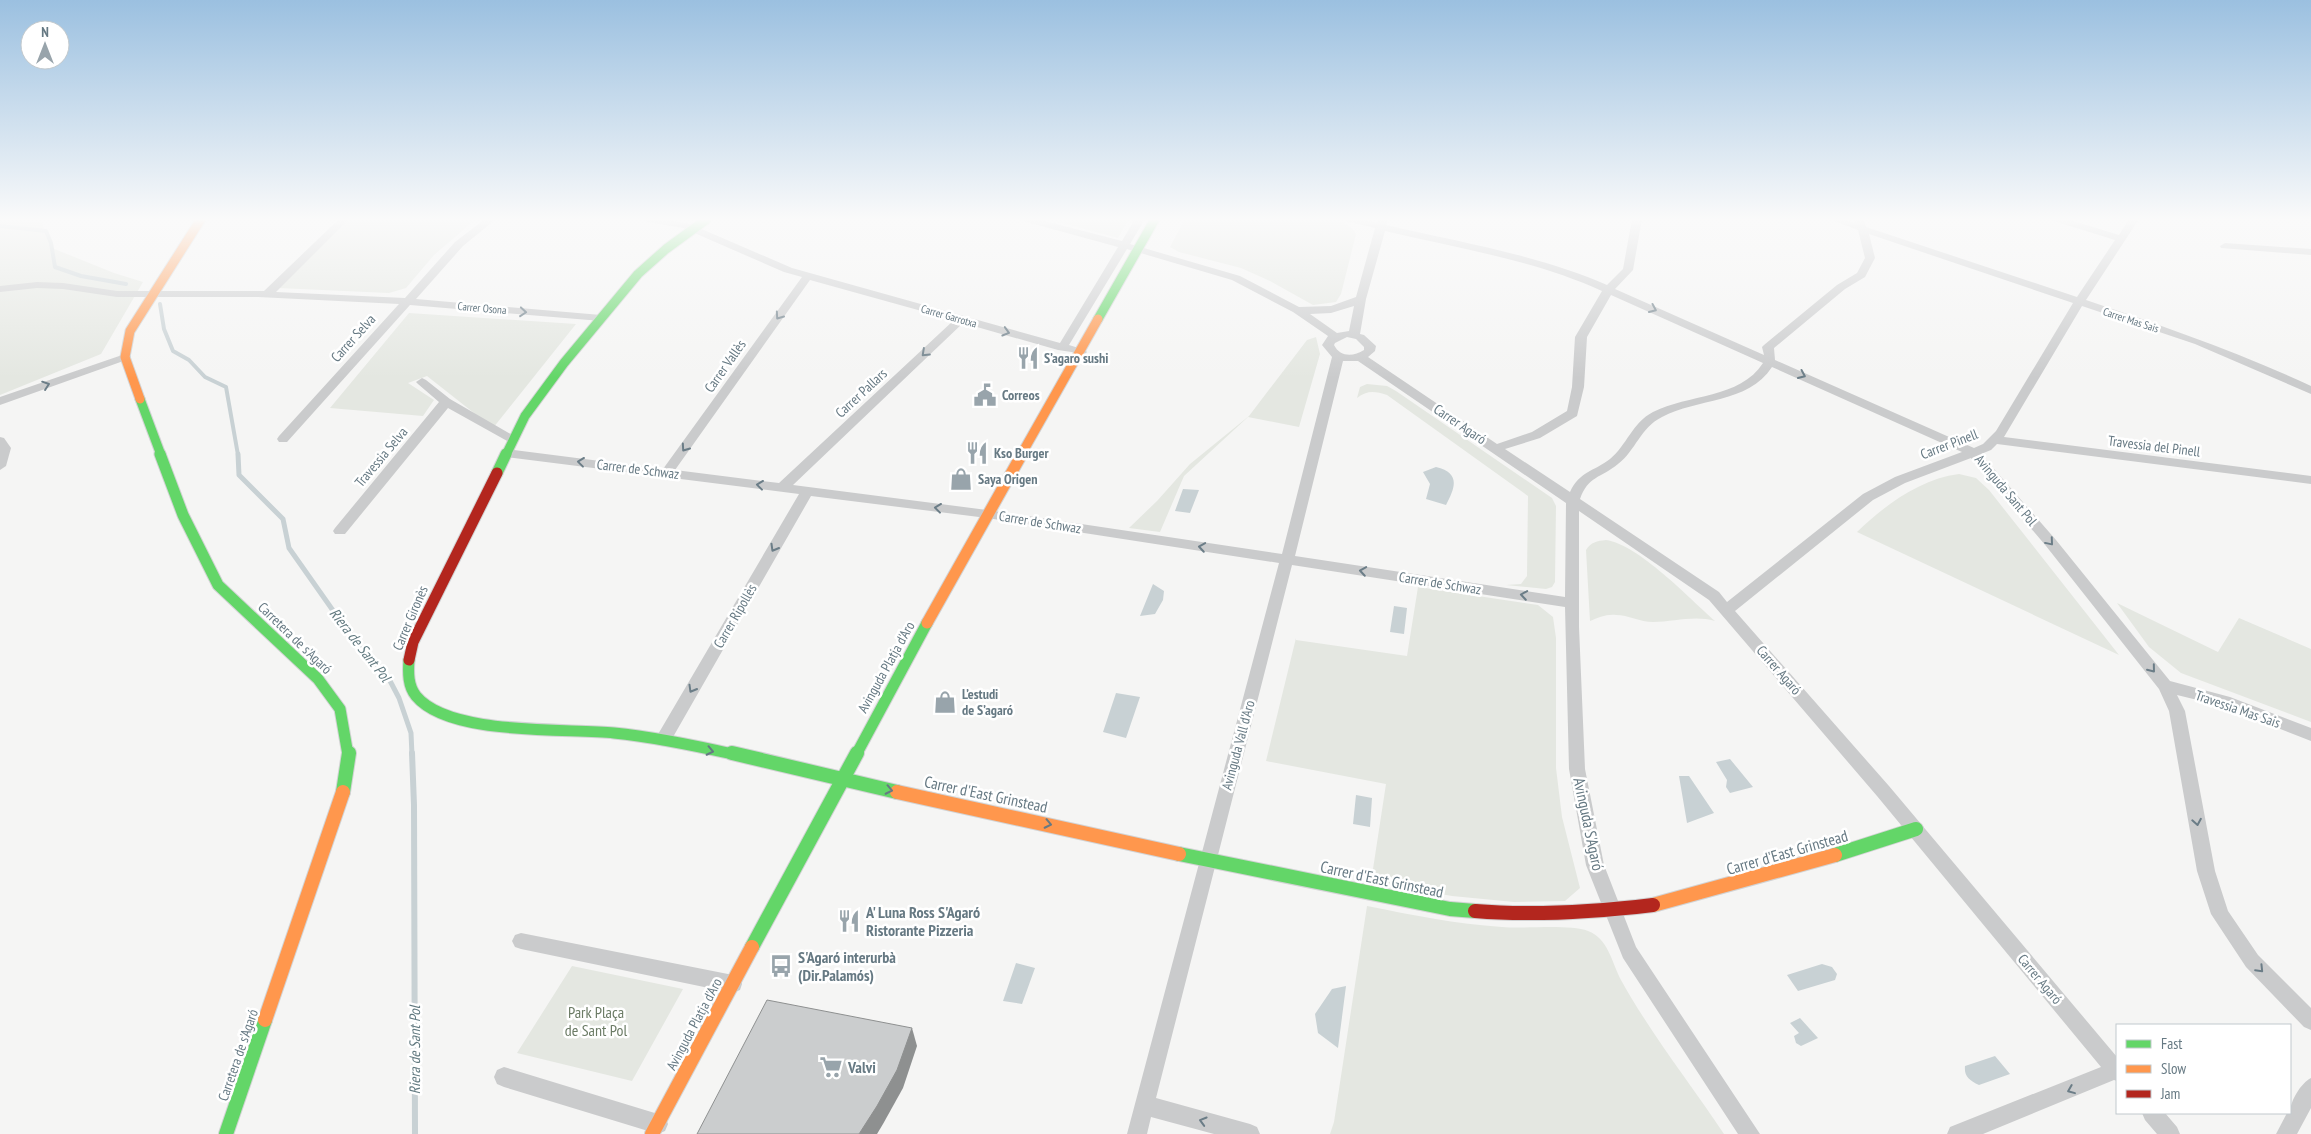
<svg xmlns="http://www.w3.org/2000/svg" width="2311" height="1134" viewBox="0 0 2311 1134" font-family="'PT Sans Narrow',sans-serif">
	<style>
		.green { fill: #e4e7e1 }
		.water { fill: #c8d1d4 }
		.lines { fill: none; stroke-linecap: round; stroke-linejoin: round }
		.stream-far2 { stroke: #c8d1d4; stroke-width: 4 }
		.stream-far1 { stroke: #c8d1d4; stroke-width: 5 }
		.stream { stroke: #c8d1d4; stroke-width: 6 }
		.fast-far2-casing { stroke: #d2d3d4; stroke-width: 11 }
		.fast-far1-casing { stroke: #d2d3d4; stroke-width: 13 }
		.fast-casing { stroke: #d2d3d4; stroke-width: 16 }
		.slow-far2-casing { stroke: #d2d3d4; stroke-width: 11 }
		.slow-far1-casing { stroke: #d2d3d4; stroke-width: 13 }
		.slow-casing { stroke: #d2d3d4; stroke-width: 16 }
		.jam-far1-casing { stroke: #d2d3d4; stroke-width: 13 }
		.jam-casing { stroke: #d2d3d4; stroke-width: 16 }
		.street { fill: #cacbcc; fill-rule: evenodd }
		.fast-far2 { stroke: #63d668; stroke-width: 9 }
		.fast-far1 { stroke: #63d668; stroke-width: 11 }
		.fast { stroke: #63d668; stroke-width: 14 }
		.slow-far2 { stroke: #ff974d; stroke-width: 9 }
		.slow-far1 { stroke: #ff974d; stroke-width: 11 }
		.slow { stroke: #ff974d; stroke-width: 14 }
		.jam-far1 { stroke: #b3261e; stroke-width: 11 }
		.jam { stroke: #b3261e; stroke-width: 14 }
		.shaded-wall { fill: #8e9090 }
		.building { fill: #cbcdce; stroke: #8e9090 }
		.oneway { stroke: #6b7d87 }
		.oneway2 { stroke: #667983 }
		.labels { text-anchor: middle; stroke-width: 5; stroke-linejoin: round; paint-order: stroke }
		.far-street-label { font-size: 11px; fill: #667983; stroke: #fff }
		.street-label { font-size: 14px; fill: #667983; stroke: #fff }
		.poi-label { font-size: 14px; font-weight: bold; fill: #667983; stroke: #fff; text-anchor: start }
		.water-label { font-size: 15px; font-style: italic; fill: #627a80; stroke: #fff }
		.near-street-label { font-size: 16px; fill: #667983; stroke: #fff }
		.near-poi-label { font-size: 16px; font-weight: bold; fill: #667983; stroke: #fff; text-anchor: start }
		.near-park-label { font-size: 16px; fill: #6b7b65; stroke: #fff }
	</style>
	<rect width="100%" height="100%" fill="#f5f5f4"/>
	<path class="green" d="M0,219L42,223L52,248L114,273L143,282L101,354L0,395Z
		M348,219H476L434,255L406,288L389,293L278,288Z
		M1047,219H1129L1118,238Z
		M1185,219H1330C1342,222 1350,224 1356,234L1341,294L1336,302L1313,305L1270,281L1241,268L1179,252L1170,247Z
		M409,313L576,324L493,428L427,376L408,383L434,400L423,416L330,408Z
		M1316,337L1320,354L1299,427L1248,417L1184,476L1160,532L1129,528L1157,501L1190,464L1249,416L1307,340Z
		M1367,384L1387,386L1396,391L1552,498L1556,506L1555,582L1552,587L1546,589L1506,585L1521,584L1527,576L1528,496L1387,395C1375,391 1367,390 1357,398L1360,387Z
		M1959,474L1976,478L1989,490L2119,655L1857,532C1885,505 1920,479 1959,474Z
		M1606,540C1639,545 1689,598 1715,621C1694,615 1674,622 1653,622C1640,622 1628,615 1616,615C1606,614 1598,618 1590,621L1586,550C1591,542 1597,541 1606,540Z
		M1418,587L1538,605L1553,617L1556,638V768L1562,817L1580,888L1565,901L1514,902L1452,896L1371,882L1386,784L1266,761L1296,638V640L1407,656Z
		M2117,603L2218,652L2239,618L2311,649V722L2181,673L2149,647Z
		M1367,906C1412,915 1456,924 1502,927C1524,929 1570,924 1588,931C1608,938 1612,963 1621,980C1651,1034 1690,1083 1724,1134H1330L1334,1122Z
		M572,966L683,989L632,1081L517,1053Z"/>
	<path class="water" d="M1436,467C1461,473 1455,488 1446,505L1426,499L1430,484L1423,472Z
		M1183,489L1199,490L1190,513L1175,511Z
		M1153,584L1164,591L1163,600L1155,614L1140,616Z
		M1394,606L1407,608L1404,634L1390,632Z
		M1116,693L1140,697L1126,738L1103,732Z
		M1730,759L1753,787L1730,793L1726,787L1727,780L1716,762Z
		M1679,776H1689L1714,813L1687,823Z
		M1356,795L1372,798L1370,827L1353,824Z
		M1016,963L1035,968L1022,1004L1003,1001Z
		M1822,964L1832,967L1837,974L1835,980L1798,991L1787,975Z
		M1346,986L1338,1048L1318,1033L1315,1014L1332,989Z
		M1800,1018L1818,1038L1801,1046L1796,1043L1794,1036L1799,1033L1790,1023Z
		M1995,1056L2010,1074L1979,1085C1969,1080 1964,1076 1965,1066Z"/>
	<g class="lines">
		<path class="stream-far2" d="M0,226L46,231L51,243L55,267L81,276L126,284
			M160,304L164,329L173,351L189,360L205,377L226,387L238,455"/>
		<path class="stream-far1" d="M238,454L239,475L283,519L289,548L346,629L388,677L399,698L411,733L412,755"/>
		<path class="stream" d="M412,753L414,805L415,1134"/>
		<defs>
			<path id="fast-far2" d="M1098,319L1155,219
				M140,399L161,455
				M506,455L525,416L564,363L638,274L666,249L707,219"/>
			<path id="fast-far1" d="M160,454L183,515L218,585L318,679L340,709L348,755
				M497,473L506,454
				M409,660C408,673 408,686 416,696C449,736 565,728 614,733C655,737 697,746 737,755
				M856,755L927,623"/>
			<path id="fast" d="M732,753L897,792
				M343,792L349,753
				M1179,854L1450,909L1475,911
				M1835,855L1916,829
				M752,947L857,753
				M226,1134L265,1020"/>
			<path id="slow-far2" d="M140,399L125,357L130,331L201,219
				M1021,455L1098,319"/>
			<path id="slow-far1" d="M927,623L1022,454"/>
			<path id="slow" d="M897,792L1179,854
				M1653,905L1835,855
				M265,1020L343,792
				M652,1134L752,947"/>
			<path id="jam-far1" d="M409,660L413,642L497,473"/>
			<path id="jam" d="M1475,911C1535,916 1594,912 1653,905"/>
		</defs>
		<use href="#fast-far2" class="fast-far2-casing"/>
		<use href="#fast-far1" class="fast-far1-casing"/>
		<use href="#fast" class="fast-casing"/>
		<use href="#slow-far2" class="slow-far2-casing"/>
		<use href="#slow-far1" class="slow-far1-casing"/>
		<use href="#slow" class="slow-casing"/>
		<use href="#jam-far1" class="jam-far1-casing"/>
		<use href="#jam" class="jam-casing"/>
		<path class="street" d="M339,219H349L276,292L405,298L455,242L485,219H496L463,246L416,299L601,315L606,318L601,321L410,305L287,442H279L277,439L279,436L399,304L258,297H117L63,289L37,288L0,292V286L37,282L63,283L117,291H264Z
			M643,219H663L690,224L792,268L1060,343L1118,247L1023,221L1021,219H1037L1122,241L1135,219H1145L1130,244L1240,276L1299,307L1331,306L1356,297L1375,228L1346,221L1344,219H1361L1377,223L1378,219H1388L1386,225C1459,242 1539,255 1607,285L1623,269L1632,219H1642L1633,270L1615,289L1764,355L1762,347L1764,345L1837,285L1857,273L1865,258L1858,230L1829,219H1843L1855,223L1854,219H1864L1866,227L2077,297L2115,240L2054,221L2052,219H2067L2119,235L2129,219H2139L2086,300C2163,326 2238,352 2311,386V394L2195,344L2082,306L2004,437L2311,476V484L1997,444L1991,450L1981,454L2056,540L2170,681L2230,697L2311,728V741L2222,706L2177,695L2185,711L2215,871L2228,911L2258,955L2311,1008V1030L2304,1027L2246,967L2211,914L2197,871L2169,711L2159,689L2046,546L1971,458L1905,483L1873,500L1735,611L1889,786L2117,1057V1081L2114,1080L1983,1134H1947L1950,1127L2101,1067L1877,796L1709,600L1579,511V627L1585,769L1604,865L1636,947L1760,1134H1738L1623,958L1586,865L1569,769L1565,607L1292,565L1156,1098L1250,1124L1257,1127L1260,1134H1214L1151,1117L1147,1134H1127L1279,563L987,518L811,496L669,744L663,746L657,744L655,740L657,736L799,494L506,457L500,453L506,449L663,469L802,277L784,272L683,228L648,222ZM1385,231C1457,248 1534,260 1602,291L1575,337L1572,387L1567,411L1532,432L1497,444L1368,357L1375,351L1376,346L1364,335L1360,334L1366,299ZM1869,234L2073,303L1996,431L1983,444L1974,448L1775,360L1774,348L1845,289L1865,277L1875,258ZM1127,249L1232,280L1293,312L1328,336L1322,345L1332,357L1282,554L987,510L793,485L963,323L1058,350L1085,354L1087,352L1085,350L1069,345ZM810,280L954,320L779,483L675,470ZM1611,295L1763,363C1740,399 1688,394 1653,412C1632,423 1627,445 1610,459C1593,472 1580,471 1570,492L1505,449L1540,438L1577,416L1584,387L1587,337ZM1354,306L1349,331L1337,333L1310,314L1331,313ZM1347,337L1356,339L1364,347V350C1353,357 1340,357 1334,345L1335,343ZM1343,361H1358L1566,503L1565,597L1295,556ZM1772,367L1962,452L1895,477L1863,494L1727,602L1719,592L1580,499C1588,476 1601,478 1618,464C1636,450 1640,428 1662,417C1697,398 1748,404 1772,367Z
			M2225,243L2311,249V255L2221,248L2220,246Z
			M125,354L129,355L131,357L129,359L0,405V397Z
			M422,378L426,380L450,399L519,439L517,442H509L448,408L345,534H335L333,531L335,528L439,402L418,384L416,382Z
			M0,437L4,438L11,448L6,466L0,470Z
			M521,933L733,975L740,978L742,984L740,990L733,993L521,949L515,947L512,941L515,935Z
			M504,1067L658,1114L665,1117L668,1124L665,1131L658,1134L504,1087L497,1084L494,1077L497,1070Z
			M2311,1078V1108L2297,1134H2276L2287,1113H2290C2290,1101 2301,1083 2311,1078Z
			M2142,1113H2165L2177,1127L2180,1134H2157L2145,1120Z"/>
		<use href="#fast-far2" class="fast-far2"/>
		<use href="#fast-far1" class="fast-far1"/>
		<use href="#fast" class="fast"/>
		<use href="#slow-far2" class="slow-far2"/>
		<use href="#slow-far1" class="slow-far1"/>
		<use href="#slow" class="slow"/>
		<use href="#jam-far1" class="jam-far1"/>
		<use href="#jam" class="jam"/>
	</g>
	<path class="shaded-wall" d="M912,1028L917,1046L903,1088L883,1124L877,1134H859Z"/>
	<path class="building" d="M767,1000L912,1028L897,1070L877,1106L859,1134H697Z"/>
	<defs><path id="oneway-chevron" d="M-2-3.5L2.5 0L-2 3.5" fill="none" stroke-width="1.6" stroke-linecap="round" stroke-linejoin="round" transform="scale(1.25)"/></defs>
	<g class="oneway">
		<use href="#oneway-chevron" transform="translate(1653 309) rotate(24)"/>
		<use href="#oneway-chevron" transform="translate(523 312) rotate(5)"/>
		<use href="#oneway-chevron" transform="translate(779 316) rotate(125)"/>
		<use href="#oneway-chevron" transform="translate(1006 332) rotate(16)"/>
		<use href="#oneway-chevron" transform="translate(925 353) rotate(137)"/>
		<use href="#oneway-chevron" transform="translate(1802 375) rotate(24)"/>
		<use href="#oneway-chevron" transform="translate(46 385) rotate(-19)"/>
		<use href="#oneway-chevron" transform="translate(685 448) rotate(125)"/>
		<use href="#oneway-chevron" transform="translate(581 462) rotate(-173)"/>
		<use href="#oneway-chevron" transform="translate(760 485) rotate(-173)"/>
		<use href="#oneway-chevron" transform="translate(938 508) rotate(-173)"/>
		<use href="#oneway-chevron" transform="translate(2050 542) rotate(50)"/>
		<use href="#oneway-chevron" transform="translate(1202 547) rotate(-171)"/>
		<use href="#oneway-chevron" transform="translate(774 548) rotate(120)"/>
		<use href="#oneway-chevron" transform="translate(1363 571) rotate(-171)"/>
		<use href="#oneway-chevron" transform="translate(1524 595) rotate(-171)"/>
		<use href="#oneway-chevron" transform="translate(2152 669) rotate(51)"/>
		<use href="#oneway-chevron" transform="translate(692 689) rotate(120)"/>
		<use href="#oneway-chevron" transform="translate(2197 822) rotate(80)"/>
		<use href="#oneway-chevron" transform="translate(2260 969) rotate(46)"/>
		<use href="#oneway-chevron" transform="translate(2071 1090) rotate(158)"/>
		<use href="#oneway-chevron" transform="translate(1203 1121) rotate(-164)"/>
	</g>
	<g class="oneway2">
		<use href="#oneway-chevron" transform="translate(710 751) rotate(12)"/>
		<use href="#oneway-chevron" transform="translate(889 790) rotate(12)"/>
		<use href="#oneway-chevron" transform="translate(1048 824) rotate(12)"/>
	</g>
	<linearGradient id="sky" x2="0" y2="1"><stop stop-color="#9bc0e0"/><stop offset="0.58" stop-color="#fafafa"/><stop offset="1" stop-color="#fafafa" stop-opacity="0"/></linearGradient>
	<rect width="2311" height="378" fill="url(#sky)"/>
	<defs>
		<symbol id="restaurant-bare" viewBox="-9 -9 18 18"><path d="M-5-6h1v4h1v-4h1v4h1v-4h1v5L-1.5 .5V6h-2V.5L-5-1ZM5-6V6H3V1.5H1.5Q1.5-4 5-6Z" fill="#98a4ab" stroke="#fff" stroke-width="2.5" paint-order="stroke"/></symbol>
		<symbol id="civic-bare" viewBox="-9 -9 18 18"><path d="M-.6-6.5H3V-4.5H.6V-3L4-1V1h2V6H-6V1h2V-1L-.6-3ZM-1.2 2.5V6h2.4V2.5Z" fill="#98a4ab" stroke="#fff" stroke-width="2.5" paint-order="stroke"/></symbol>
		<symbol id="shop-bare" viewBox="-9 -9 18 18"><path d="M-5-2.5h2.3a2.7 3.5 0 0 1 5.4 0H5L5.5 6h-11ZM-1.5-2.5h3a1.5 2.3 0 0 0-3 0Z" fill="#98a4ab" stroke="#fff" stroke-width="2.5" paint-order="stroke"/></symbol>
		<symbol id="bus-bare" viewBox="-9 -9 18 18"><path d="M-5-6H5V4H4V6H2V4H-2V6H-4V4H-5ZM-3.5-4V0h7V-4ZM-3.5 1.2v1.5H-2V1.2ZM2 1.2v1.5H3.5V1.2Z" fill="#98a4ab" stroke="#fff" stroke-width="2.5" paint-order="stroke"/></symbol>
		<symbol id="supermarket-bare" viewBox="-9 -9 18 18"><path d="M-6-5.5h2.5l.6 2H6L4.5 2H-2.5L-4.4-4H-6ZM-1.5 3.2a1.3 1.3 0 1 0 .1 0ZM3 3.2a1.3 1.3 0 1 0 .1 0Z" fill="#98a4ab" stroke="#fff" stroke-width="2.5" paint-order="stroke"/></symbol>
	</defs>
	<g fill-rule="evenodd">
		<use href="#restaurant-bare" x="1012" y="342" width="32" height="32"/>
		<use href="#civic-bare" x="969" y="379" width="32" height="32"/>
		<use href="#restaurant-bare" x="961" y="437" width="32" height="32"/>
		<use href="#shop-bare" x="945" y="463" width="32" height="32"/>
		<use href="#shop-bare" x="929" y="686" width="32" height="32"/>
		<use href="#restaurant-bare" x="833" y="905" width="32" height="32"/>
		<use href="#bus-bare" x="765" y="950" width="32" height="32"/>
		<use href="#supermarket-bare" x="815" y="1051" width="32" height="32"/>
	</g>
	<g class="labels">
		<g class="far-street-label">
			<text transform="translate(482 308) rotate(5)" y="4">Carrer Osona</text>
			<text transform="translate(949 316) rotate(16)" y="4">Carrer Garrotxa</text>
			<text transform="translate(2131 320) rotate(18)" y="4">Carrer Mas Sais</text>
		</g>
		<g class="street-label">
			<text transform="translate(353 338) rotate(-48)" y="5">Carrer Selva</text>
			<text transform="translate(725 366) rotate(-55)" y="5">Carrer Vallès</text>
			<text transform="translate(861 393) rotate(-43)" y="5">Carrer Pallars</text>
			<text transform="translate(1460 424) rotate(34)" y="5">Carrer Agaró</text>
			<text transform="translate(1949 444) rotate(-21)" y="5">Carrer Pinell</text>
			<text transform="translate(2154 446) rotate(7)" y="5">Travessia del Pinell</text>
			<text transform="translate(381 457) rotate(-50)" y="5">Travessia Selva</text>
			<text transform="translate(638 469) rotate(7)" y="5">Carrer de Schwaz</text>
			<text transform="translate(2006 490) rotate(50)" y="5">Avinguda Sant Pol</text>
			<text transform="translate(1040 522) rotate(9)" y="5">Carrer de Schwaz</text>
			<text transform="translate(1440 583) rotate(9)" y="5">Carrer de Schwaz</text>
			<text transform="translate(735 616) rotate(-60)" y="5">Carrer Ripollès</text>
			<text transform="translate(410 618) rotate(-67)" y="5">Carrer Gironès</text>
			<text transform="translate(295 638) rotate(44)" y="5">Carretera de s'Agaró</text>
			<text transform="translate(886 667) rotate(-61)" y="5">Avinguda Platja d'Aro</text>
			<text transform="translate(1779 670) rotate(49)" y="5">Carrer Agaró</text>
			<text transform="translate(2238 709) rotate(19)" y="5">Travessia Mas Sais</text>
			<text transform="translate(1238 745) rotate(-75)" y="5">Avinguda Vall d'Aro</text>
			<text transform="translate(2040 979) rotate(50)" y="5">Carrer Agaró</text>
			<text transform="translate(694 1024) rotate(-62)" y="5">Avinguda Platja d'Aro</text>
			<text transform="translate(238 1055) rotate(-71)" y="5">Carretera de s'Agaró</text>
		</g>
		<g class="poi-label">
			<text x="1044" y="363">S’agaro sushi</text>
			<text x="1002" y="400">Correos</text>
			<text x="994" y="458">Kso Burger</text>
			<text x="978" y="484">Saya Origen</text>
			<text x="962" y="699">L’estudi<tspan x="962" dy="16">de S’agaró</tspan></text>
		</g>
		<g class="water-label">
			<text transform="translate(360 645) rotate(52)" y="5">Riera de Sant Pol</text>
			<text transform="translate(415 1050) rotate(-90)" y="5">Riera de Sant Pol</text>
		</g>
		<g class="near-street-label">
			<text transform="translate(986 794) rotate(12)" y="6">Carrer d'East Grinstead</text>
			<text transform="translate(1589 824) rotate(78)" y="6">Avinguda S'Agaró</text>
			<text transform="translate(1787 852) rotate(-16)" y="6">Carrer d'East Grinstead</text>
			<text transform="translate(1382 879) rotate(12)" y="6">Carrer d'East Grinstead</text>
		</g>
		<g class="near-poi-label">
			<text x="866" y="918">A' Luna Ross S'Agaró<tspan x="866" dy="18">Ristorante Pizzeria</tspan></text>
			<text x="798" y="963">S'Agaró interurbà<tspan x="798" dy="18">(Dir.Palamós)</tspan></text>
			<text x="848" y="1073">Valvi</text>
		</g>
		<g class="near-park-label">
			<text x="596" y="1018">Park Plaça<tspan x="596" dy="18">de Sant Pol</tspan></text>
		</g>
	</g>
	<rect x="2116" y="1024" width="175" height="90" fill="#ffffff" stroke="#c2c9cd"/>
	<rect x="2126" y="1040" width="25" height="8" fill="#63d668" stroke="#c2c9cd"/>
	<text x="2161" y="1049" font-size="15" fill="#667983">Fast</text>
	<rect x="2126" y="1065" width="25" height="8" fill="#ff974d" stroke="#c2c9cd"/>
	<text x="2161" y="1074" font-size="15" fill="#667983">Slow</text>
	<rect x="2126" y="1090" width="25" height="8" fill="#b3261e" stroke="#c2c9cd"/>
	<text x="2161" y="1099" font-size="15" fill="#667983">Jam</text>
	<g transform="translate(45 45)"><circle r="24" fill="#ffffff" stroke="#c2c9cd"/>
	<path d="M0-4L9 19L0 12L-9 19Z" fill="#98a4ab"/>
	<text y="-8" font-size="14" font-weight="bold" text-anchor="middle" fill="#667983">N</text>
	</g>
</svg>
